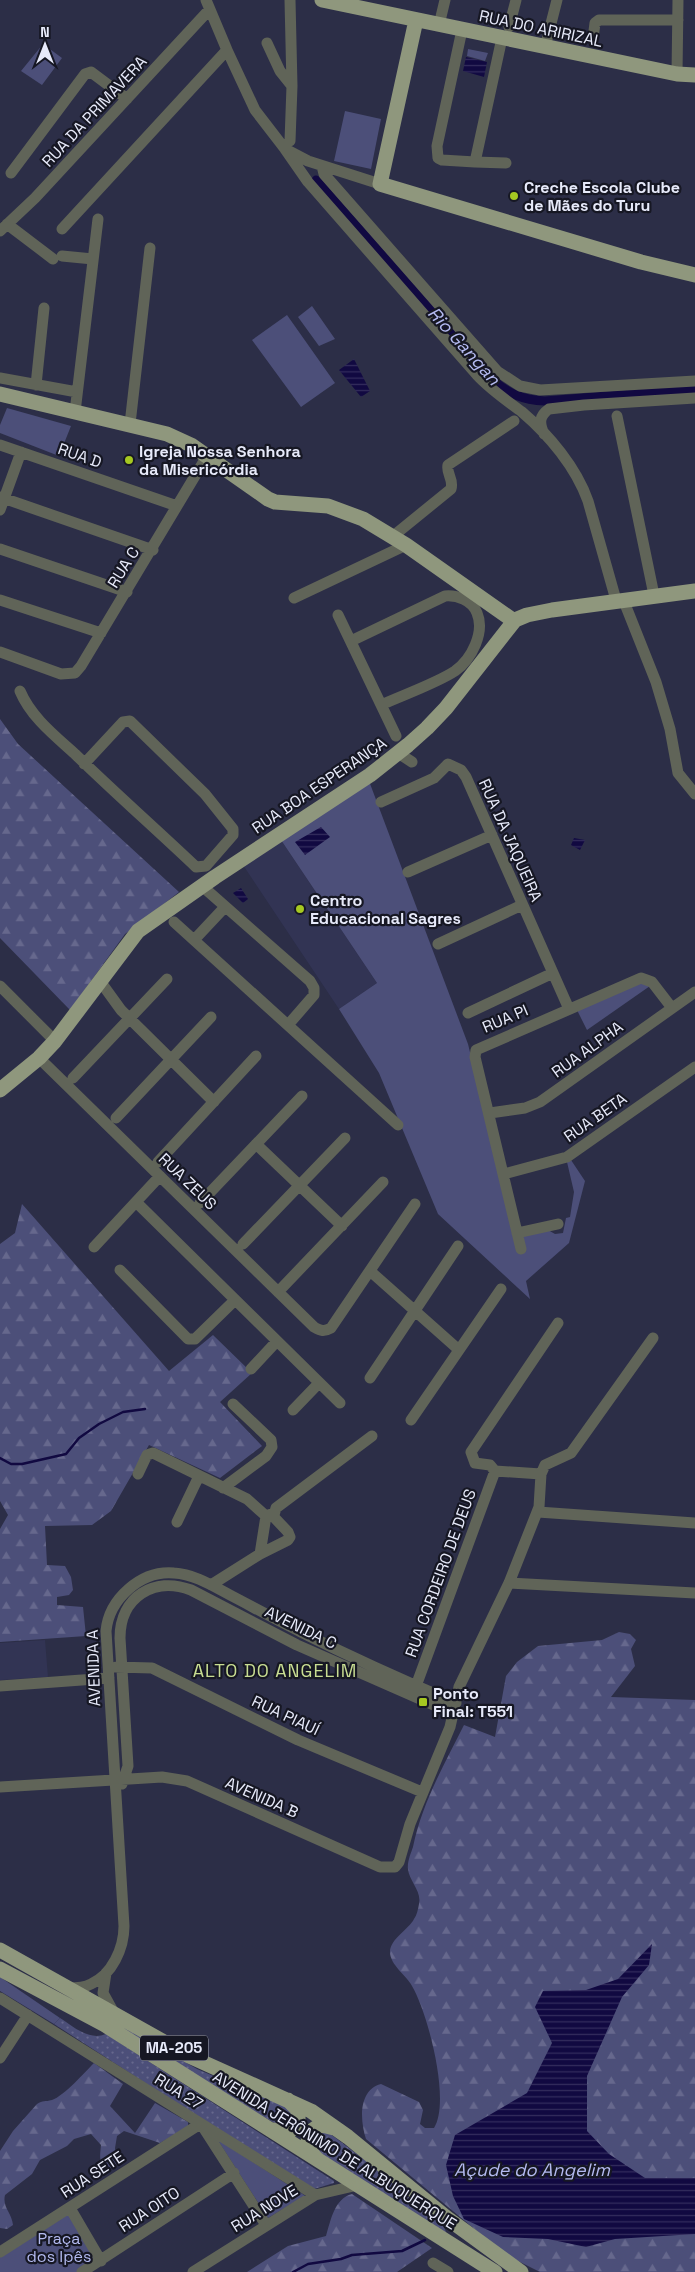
<svg xmlns="http://www.w3.org/2000/svg" width="695" height="2272" viewBox="0 0 695 2272" font-family="'Space Grotesk',sans-serif">
	<style>
		.built { fill: #323454 }
		.grass { fill: url(#grass-dots) }
		.forest { fill: url(#forest-firs) }
		.green { fill: #4c4f79 }
		.water { fill: url(#water-rules) }
		.lines { fill: none; stroke-linecap: round; stroke-linejoin: round }
		.stream { stroke: #110941; stroke-width: 2.5 }
		.canal { stroke: #110941; stroke-width: 9 }
		.minor { stroke: #606458; stroke-width: 11 }
		.major { stroke: #8f977d; stroke-width: 15 }
		.poi-dot { fill: #a6c821; stroke: #161723; stroke-width: 2 }
		.labels { text-anchor: middle; stroke-width: 4.5; stroke-linejoin: round; paint-order: stroke }
		.shield { fill: #161723; stroke: #a8abba; stroke-width: 1 }
		.shield-label { font-size: 15px; font-weight: bold; fill: #e7eafa }
		.street-label { font-size: 16px; fill: #e7eafa; stroke: #161723 }
		.poi-label { font-size: 16px; font-weight: bold; fill: #e7eafa; stroke: #161723; text-anchor: start }
		.park-label { font-size: 16px; fill: #b3baf0; stroke: #161723 }
		.water-label { font-size: 18px; font-style: italic; fill: #b4baf0; stroke: #161723 }
		.neighbourhood-label { font-size: 18px; letter-spacing: 1px; fill: #c8dd92; stroke: #161723 }
	</style>
	<defs>
		<pattern id="grass-dots" width="8" height="8" patternUnits="userSpaceOnUse" patternTransform="scale(1.25)"><rect width="8" height="8" fill="#4c4f79"/><path d="M2 2h.1M6 6h.1" fill="none" stroke="#66688d" stroke-width="1.8" stroke-linecap="round"/></pattern>
		<pattern id="forest-firs" width="22" height="20" patternUnits="userSpaceOnUse" patternTransform="scale(1.25)"><rect width="22" height="20" fill="#4c4f79"/><path d="M5 1l3.5 6h-7zM16 11l3.5 6h-7z" fill="#66688d"/></pattern>
		<pattern id="water-rules" width="6" height="5" patternUnits="userSpaceOnUse" patternTransform="scale(1.25)"><rect width="6" height="5" fill="#110941"/><path d="M0 2.5h6" fill="none" stroke="#342d5d"/></pattern>
	</defs>
	<rect width="100%" height="100%" fill="#2c2e47"/>
	<path class="built" d="M281,840L377,983L339,1009L243,865Z
		M45,1640L48,1677L0,1680V1643Z"/>
	<path class="grass" d="M60,2018C74,2027 89,2041 106,2034L334,2181V2183L311,2190L54,2024Z
		M122,2026L197,2069L286,2107C291,2111 293,2115 290,2121L281,2126L244,2107L118,2027Z
		M323,2132L329,2133L366,2161L444,2227L448,2237L321,2154L313,2141L315,2137Z"/>
	<path class="forest" d="M0,719L18,744L179,892L125,934L70,1010L0,938Z
		M22,1204L169,1371L213,1335L252,1373L220,1402L262,1446L220,1478L149,1445L111,1511L92,1525L45,1526L47,1565L65,1566L71,1577L73,1590L69,1595L57,1597V1605L83,1607L86,1636L0,1642V1529L8,1515L0,1501V1244L15,1233Z
		M619,1632L630,1634L636,1640L631,1649L635,1666L611,1697L695,1700V2272H540L506,2255L366,2139C360,2121 358,2090 381,2084L419,2102L423,2110L420,2124L425,2128H434C451,2102 428,2013 412,1986C407,1976 390,1965 390,1952C390,1939 409,1929 414,1919C417,1915 418,1909 419,1904C422,1891 409,1881 408,1869C407,1862 411,1853 413,1847C422,1803 444,1765 464,1725L495,1737L506,1676L517,1662L538,1646L602,1640Z
		M94,2063L123,2084L110,2106L135,2133L155,2103L188,2122V2127L160,2143L124,2131L117,2136L115,2148L117,2164L108,2170C98,2164 100,2156 101,2145L91,2134L74,2139L67,2146L40,2160L32,2174L5,2195C2,2207 12,2213 13,2225L7,2229L0,2228V2151L13,2131L37,2104C43,2100 45,2102 52,2100C64,2096 85,2072 94,2063Z
		M352,2194L432,2248L397,2272H247L288,2246L326,2236C331,2220 334,2199 352,2194Z"/>
	<path class="green" d="M43,44L62,58L42,85L21,71Z
		M468,49L488,53L485,61L467,56Z
		M345,111L381,119L371,169L334,161Z
		M312,306L335,339L319,346L298,317Z
		M287,315L335,383L301,407L252,340Z
		M7,408L71,426L59,456L0,433V425Z
		M369,781L468,1044L515,1238L548,1230L555,1234L563,1233L566,1218L570,1217L574,1192L567,1162L571,1160L585,1181L569,1243L526,1281L530,1299L438,1214L379,1073L339,1009L377,983L281,840Z
		M644,980L650,986L587,1030L577,1010Z
		M0,1977L60,2018L54,2024L0,1991Z
		M217,2139L304,2195L305,2196L268,2218Z
		M68,2213L96,2261L77,2272H0V2254Z"/>
	<path class="water" d="M466,57L487,62L484,77L463,71Z
		M354,359L370,391L361,397L339,370Z
		M321,827L330,837L305,855L295,842Z
		M574,838L585,840L580,850L571,845Z
		M241,888L248,899L243,903L233,893Z
		M652,1944L649,1965L622,1997L587,2076V2131L609,2154L645,2178H695V2234L615,2239L586,2247L548,2239L503,2237L464,2219L453,2196L446,2165L455,2135L527,2093L552,2043L535,2007L543,1991L586,1990L618,1979Z"/>
	<g class="lines">
		<path class="stream" d="M0,1458L11,1464H22L66,1454L79,1438L99,1424L123,1412L145,1409
			M293,2272L308,2264L341,2259L352,2255L402,2251L425,2240"/>
		<path class="canal" d="M316,180L492,379C508,394 523,400 545,401L695,389"/>
		<path class="minor" d="M206,0L227,50L255,110L285,149L308,161L380,184
			M290,0L292,86L290,141
			M439,25L445,0
			M509,27L516,0
			M462,30L437,146L438,158L442,160L475,162L502,38
			M593,39L595,23L599,20H678
			M267,43L280,71L292,86
			M545,47L557,0
			M677,74L678,0
			M285,149L308,182L477,375C491,390 506,400 522,412C549,435 576,467 588,501L616,600
			M475,162L506,163
			M322,166L324,174L497,371L520,386L540,390L695,381
			M11,173L85,74L91,72L127,99
			M7,224L53,259
			M62,229L227,50
			M0,231L35,198L209,10
			M62,256L93,259
			M0,378L77,392
			M36,385L44,308
			M75,412L98,219
			M617,416L654,595
			M130,424L150,248
			M544,434C539,423 539,416 549,409L584,405L695,398
			M0,445L177,506
			M0,497L153,550
			M0,510L21,452
			M392,537L451,489C454,479 446,474 448,465L514,421
			M0,549L127,592
			M294,598L406,545
			M623,599L656,682L670,729L678,773L695,794
			M0,600L101,633
			M338,615L396,736
			M351,641L445,596C457,595 472,600 477,613C485,632 472,659 455,671C437,683 403,695 381,705
			M0,652L61,674L75,673L81,666L207,456
			M20,691C31,717 54,735 75,754C115,793 156,829 196,867L206,866L233,835V829L205,794L130,721L123,722L84,764
			M398,753L412,762
			M381,802L434,778L448,764L461,770L466,777L569,1009
			M408,872L492,835
			M202,886L310,981L314,988V995L288,1025
			M174,922L398,1125
			M194,940L224,908
			M438,944L522,905
			M100,981L121,1010L214,1102
			M0,986L55,1041
			M468,1013L553,973
			M39,1058L314,1327C321,1331 324,1332 331,1328L415,1204
			M73,1078L167,979
			M490,1113L525,1108L540,1102L695,992
			M116,1118L211,1017
			M256,1144L342,1226
			M158,1162L256,1056
			M504,1174L567,1157L695,1067
			M136,1202L340,1403
			M200,1203L302,1096
			M517,1233L558,1224
			M243,1244L345,1138
			M94,1247L160,1176
			M521,1249L475,1057L476,1050L641,978L652,982L672,1008
			M120,1270L188,1339H195L235,1300
			M370,1271L459,1350
			M278,1292L383,1182
			M251,1369L277,1341
			M370,1378L458,1246
			M293,1410L319,1383
			M411,1420L501,1289
			M495,1471L490,1465L475,1463L471,1452L558,1323
			M495,1471L541,1474
			M138,1474L147,1455L153,1453L247,1499L266,1516
			M541,1474L545,1465L571,1453L653,1338
			M223,1488L266,1456L272,1447L271,1440L233,1404
			M538,1512L695,1523
			M274,1515L276,1508L372,1436
			M177,1522L199,1476
			M509,1583L695,1593
			M211,1585L260,1554L288,1540L290,1537L288,1532L271,1514L266,1516L260,1554
			M116,1667L152,1668L298,1740L422,1792
			M0,1686L109,1678
			M416,1686L495,1471
			M122,1784L128,1766L120,1638C120,1597 154,1576 191,1590L297,1645L454,1714
			M0,1787L162,1777L187,1781L380,1867H395L399,1862L410,1824L450,1727L459,1687L509,1583L539,1507L541,1474
			M106,1973L103,1993L114,2013
			M68,1988C75,1988 84,1988 91,1984C112,1975 124,1948 124,1926L106,1631C109,1599 141,1570 174,1573C194,1574 213,1586 230,1595C253,1607 277,1620 301,1632C351,1657 404,1681 456,1703
			M0,1998L315,2195
			M0,2058L28,2015
			M203,2127L266,2225
			M70,2208L101,2261
			M0,2252L200,2124
			M433,2263L448,2272
			M82,2272L234,2173
			M193,2272L315,2195L358,2185"/>
		<path class="major" d="M322,0L677,74L695,75
			M416,20L380,184L641,262L695,275
			M0,394L167,434L191,445L268,499L275,502L328,506L363,519L406,545L514,621
			M0,1090L39,1058L55,1041L138,931L215,877L370,775L408,745L427,728L446,708L515,620L527,615L552,610L695,591
			M0,1950L189,2056L311,2111L348,2137L447,2218L521,2272
			M0,1969L105,2025L495,2272
			M273,2130L289,2132L298,2124V2110L288,2100
			M317,2159C305,2147 304,2131 322,2125L334,2128"/>
	</g>
	<g class="poi-dot">
		<circle cx="514" cy="196" r="5"/>
		<circle cx="129" cy="460" r="5"/>
		<circle cx="300" cy="909" r="5"/>
		<rect x="418" y="1697" width="10" height="10" rx="2.5"/>
	</g>
	<g class="labels">
		<rect class="shield" x="140" y="2035.5" width="68" height="25" rx="4"/>
		<g class="shield-label">
			<text x="174" y="2053">MA-205</text>
		</g>
		<g class="street-label">
			<text transform="translate(541 28) rotate(12)" y="6">RUA DO ARIRIZAL</text>
			<text transform="translate(94 111) rotate(-47)" y="6">RUA DA PRIMAVERA</text>
			<text transform="translate(80 455) rotate(19)" y="6">RUA D</text>
			<text transform="translate(123 567) rotate(-58)" y="6">RUA C</text>
			<text transform="translate(319 785) rotate(-34)" y="6">RUA BOA ESPERANÇA</text>
			<text transform="translate(511 840) rotate(66)" y="6">RUA DA JAQUEIRA</text>
			<text transform="translate(505 1018) rotate(-23)" y="6">RUA PI</text>
			<text transform="translate(587 1049) rotate(-36)" y="6">RUA ALPHA</text>
			<text transform="translate(595 1117) rotate(-35)" y="6">RUA BETA</text>
			<text transform="translate(188 1181) rotate(44)" y="6">RUA ZEUS</text>
			<text transform="translate(440 1573) rotate(-70)" y="6">RUA CORDEIRO DE DEUS</text>
			<text transform="translate(301 1627) rotate(26)" y="6">AVENIDA C</text>
			<text transform="translate(93 1668) rotate(-92)" y="6">AVENIDA A</text>
			<text transform="translate(286 1715) rotate(25)" y="6">RUA PIAUÍ</text>
			<text transform="translate(262 1797) rotate(24)" y="6">AVENIDA B</text>
			<text transform="translate(179 2091) rotate(32)" y="6">RUA 27</text>
			<text transform="translate(335 2150) rotate(32)" y="6">AVENIDA JERÔNIMO DE ALBUQUERQUE</text>
			<text transform="translate(92 2174) rotate(-33)" y="6">RUA SETE</text>
			<text transform="translate(264 2208) rotate(-32)" y="6">RUA NOVE</text>
			<text transform="translate(149 2209) rotate(-33)" y="6">RUA OITO</text>
		</g>
		<g class="poi-label">
			<text x="524" y="193">Creche Escola Clube<tspan x="524" dy="18">de Mães do Turu</tspan></text>
			<text x="139" y="457">Igreja Nossa Senhora<tspan x="139" dy="18">da Misericórdia</tspan></text>
			<text x="310" y="906">Centro<tspan x="310" dy="18">Educacional Sagres</tspan></text>
			<text x="433" y="1699">Ponto<tspan x="433" dy="18">Final: T551</tspan></text>
		</g>
		<g class="park-label">
			<text x="59" y="2244">Praça<tspan x="59" dy="18">dos Ipês</tspan></text>
		</g>
		<g class="water-label">
			<text transform="translate(464 346) rotate(48)" y="6">Rio Gangan</text>
			<text x="532" y="2176">Açude do Angelim</text>
		</g>
		<g class="neighbourhood-label">
			<text x="275" y="1677">ALTO DO ANGELIM</text>
		</g>
	</g>
	<g transform="translate(45 45)" stroke="#161723" stroke-width="4" paint-order="stroke">
	<path d="M0-4L9 19L0 12L-9 19Z" fill="#e7eafa"/>
	<text y="-8" font-size="14" font-weight="bold" text-anchor="middle" fill="#e7eafa">N</text>
	</g>
</svg>
